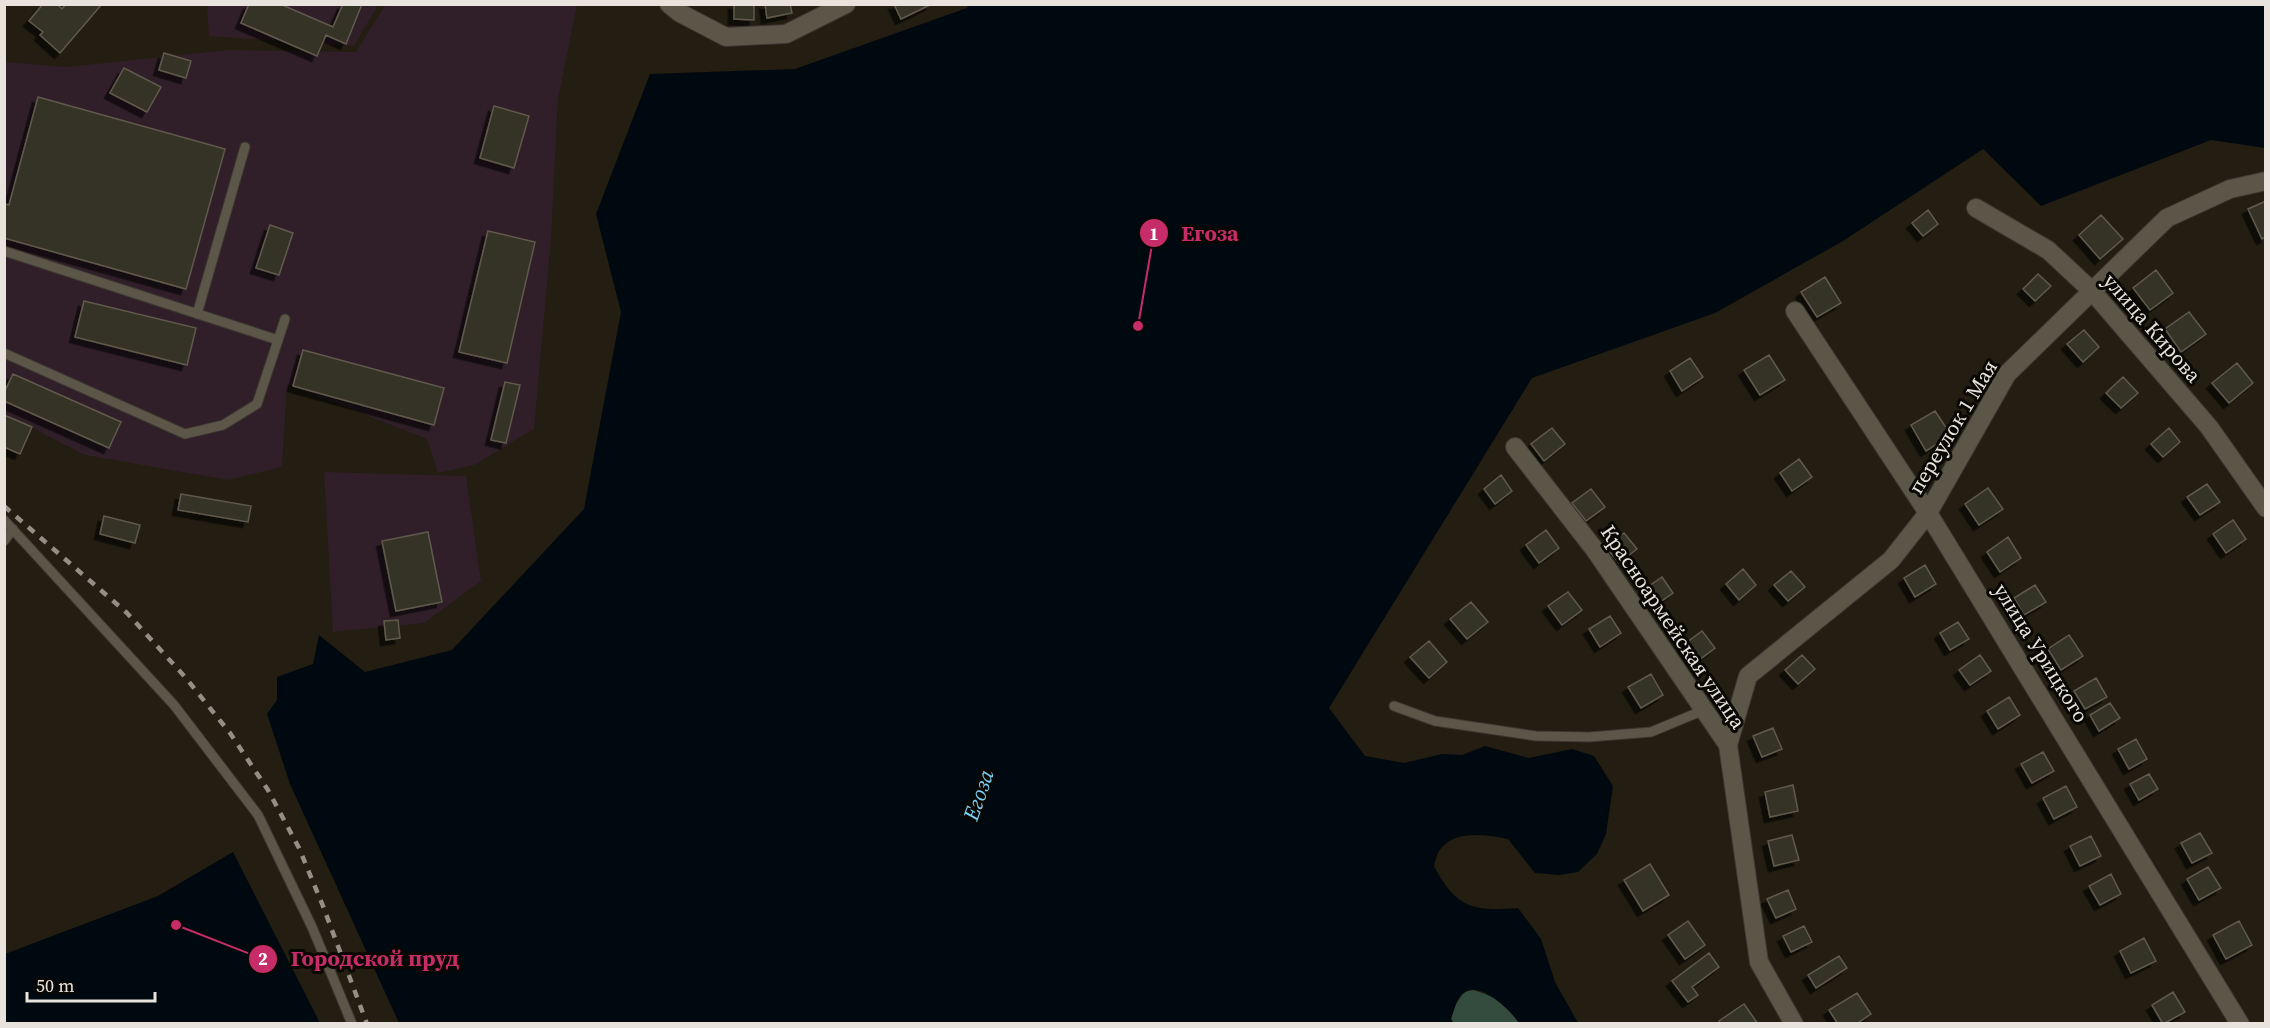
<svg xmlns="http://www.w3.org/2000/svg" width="2270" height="1028" viewBox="0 0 2270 1028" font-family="'Source Serif 4',serif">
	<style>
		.industrial { fill: #301f28 }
		.green { fill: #334c3d }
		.water { fill: #00090f }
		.building { fill: #363025; stroke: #605a4d; stroke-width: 1.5; filter: url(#shadow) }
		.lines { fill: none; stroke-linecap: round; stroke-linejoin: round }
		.lane-casing { stroke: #3c3831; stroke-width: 11 }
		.street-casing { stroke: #3c3831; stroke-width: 20 }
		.lane { stroke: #5c5649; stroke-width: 9 }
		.street { stroke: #5c5649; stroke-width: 18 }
		.rail { stroke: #948f86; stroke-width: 4.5; stroke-dasharray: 8 8; stroke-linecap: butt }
		.labels { text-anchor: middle; stroke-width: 6; stroke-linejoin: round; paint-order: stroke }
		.street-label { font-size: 21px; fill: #e8e4dd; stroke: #0a0804 }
		.water-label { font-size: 22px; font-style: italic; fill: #7bcff2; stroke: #0a0804 }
		.leader { fill: none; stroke: #c62c68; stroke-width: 2 }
		.callout-dot { fill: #c62c68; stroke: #0a0804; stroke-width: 2 }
		.mark-label { font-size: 18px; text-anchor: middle; font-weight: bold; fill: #fff }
		.callout-label { font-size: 22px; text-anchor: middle; font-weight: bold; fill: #c62c68; stroke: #0a0804; stroke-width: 6; stroke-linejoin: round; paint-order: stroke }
	</style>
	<defs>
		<filter id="shadow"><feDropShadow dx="-5.5" dy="5.5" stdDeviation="0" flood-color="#0009"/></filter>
	</defs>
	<rect width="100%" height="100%" fill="#231d12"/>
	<path class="industrial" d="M207,5H378L354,46L209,36Z
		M385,5H577L558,99L551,239L534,429L474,465L438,473L427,439L287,384L282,467L228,480L85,455L5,414L4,62L66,67L228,50L356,52Z
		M324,472L466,476L481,581L424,623L333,632Z"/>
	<path class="green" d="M1473,990C1493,995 1508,1006 1519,1023H1454L1451,1019L1456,1004L1464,992Z"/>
	<path class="water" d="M969,4L2265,5V148L2211,140L2041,206L1983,149L1843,241L1715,313L1532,378L1329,708L1365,756L1404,763L1442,754L1462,755L1485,746L1529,758L1572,749L1594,756L1613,786L1606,834L1597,854L1578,872L1559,875L1535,873L1508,839C1486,835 1454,829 1439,851C1437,855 1435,861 1434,866C1455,907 1473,912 1518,908L1541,939L1555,982L1578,1023H1519C1511,1011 1480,980 1464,993C1456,998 1454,1011 1451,1019L1454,1024L399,1023L290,784L267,714L277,700V677L313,664L319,635L365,672L452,650L584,509L621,312L596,214L650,74L795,69L967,8Z
		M233,852L320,1023H5V954L158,896Z"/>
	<path class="building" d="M43,4H57L62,9L66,4H102L60,53L40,35L43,32L29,21Z
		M249,4H280L333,27L343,4H362L346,44L326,35L317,56L241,23Z
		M734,4H754V20L734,19Z
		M765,4H790L792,13L767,18Z
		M894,4H932L901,19Z
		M164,53L191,61L186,78L159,70Z
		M124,68L161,87L147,112L110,93Z
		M38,97L225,149L186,289L4,238V204L9,205Z
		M494,106L529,116L514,168L480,158Z
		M2266,201V237L2262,239L2248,209Z
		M1928,210L1938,224L1923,236L1912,223Z
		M2101,215L2123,239L2100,259L2079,235Z
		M270,225L293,233L279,275L256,268Z
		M488,231L535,242L507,363L459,352Z
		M2156,270L2173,293L2150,310L2133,288Z
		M2038,274L2051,286L2035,301L2023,289Z
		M1825,277L1841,303L1817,317L1801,292Z
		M84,301L196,328L187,365L75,337Z
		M2189,312L2206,334L2181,352L2165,329Z
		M2084,330L2099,347L2083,362L2067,344Z
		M303,350L444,388L434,425L293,386Z
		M1769,355L1785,380L1760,395L1744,370Z
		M1690,358L1703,377L1682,391L1670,371Z
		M2237,363L2253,383L2229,403L2212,383Z
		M13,374L121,422L109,448L4,401V393Z
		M2123,377L2138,393L2121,408L2106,393Z
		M505,382L520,385L506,443L491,440Z
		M1935,411L1951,435L1926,451L1911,425Z
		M4,415L32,427L20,454L4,447Z
		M1552,428L1565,444L1544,461L1531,444Z
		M2169,428L2180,442L2163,457L2151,444Z
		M1799,459L1812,477L1792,491L1780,473Z
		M1501,475L1512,491L1495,504L1484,489Z
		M2207,484L2220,502L2200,515L2187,497Z
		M1988,488L2003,509L1979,525L1965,504Z
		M1591,489L1605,507L1586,521L1572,503Z
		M181,494L251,506L248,522L178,510Z
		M104,516L140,525L135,543L100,534Z
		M2233,520L2246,539L2226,553L2213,534Z
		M1546,530L1559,548L1539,563L1526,545Z
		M428,532L442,602L396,611L382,541Z
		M1624,533L1637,549L1619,563L1606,547Z
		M2008,537L2021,558L2000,572L1987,552Z
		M1925,565L1936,584L1915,597L1904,578Z
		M1743,569L1756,585L1739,600L1726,584Z
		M1791,571L1805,587L1788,601L1774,585Z
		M1662,577L1673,593L1653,607L1642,591Z
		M2035,585L2046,602L2024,615L2014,598Z
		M1568,592L1582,610L1562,625L1548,606Z
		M1471,602L1488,622L1467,639L1450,619Z
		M1610,616L1621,633L1600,647L1589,629Z
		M398,620L400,638L386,640L384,621Z
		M1958,622L1969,639L1950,650L1940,633Z
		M1702,631L1715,648L1695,663L1682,646Z
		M2069,635L2083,656L2061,670L2048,649Z
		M1429,641L1447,662L1429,678L1410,657Z
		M1802,655L1815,669L1798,684L1785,670Z
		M1980,655L1991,671L1970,685L1959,670Z
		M1651,674L1663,695L1641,708L1628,687Z
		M2096,678L2107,697L2085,709L2074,691Z
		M2009,697L2020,715L1998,729L1987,711Z
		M2110,703L2120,718L2099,731L2090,715Z
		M1773,728L1782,749L1762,757L1753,736Z
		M2136,739L2147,759L2129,769L2118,749Z
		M2043,752L2054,771L2032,783L2021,764Z
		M2149,774L2158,789L2139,800L2130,784Z
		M1793,785L1798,811L1770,817L1765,792Z
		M2066,786L2077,807L2054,819L2043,798Z
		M2200,833L2212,853L2192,863L2181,843Z
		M1792,835L1799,860L1774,866L1768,841Z
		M2091,836L2101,856L2080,866L2070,846Z
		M1650,864L1669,895L1643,911L1624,880Z
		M2208,867L2221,888L2199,900L2187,879Z
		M2111,874L2121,894L2100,905L2089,886Z
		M1788,890L1796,909L1776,918L1767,899Z
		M1688,921L1705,945L1685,959L1668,935Z
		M2239,921L2252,945L2226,959L2213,935Z
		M1804,926L1812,942L1791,952L1783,936Z
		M2144,938L2156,961L2131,973L2120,951Z
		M1709,953L1719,967L1692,987L1698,995L1688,1002L1672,981Z
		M1839,956L1847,968L1816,988L1808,975Z
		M2173,992L2185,1012L2163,1024L2152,1005Z
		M1857,993L1871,1014L1856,1024H1838L1829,1010Z
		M1744,1004L1758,1024H1721L1719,1021Z"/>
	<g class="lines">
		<defs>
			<path id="lane" d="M4,251L278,340
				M197,314L245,147
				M4,353L185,434L223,425L257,404L285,319
				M4,520L174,705L258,815L312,927L352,1024
				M4,541L13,529
				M1394,706L1435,721L1536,736L1589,737L1651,732L1704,710"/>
			<path id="street" d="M669,4L680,13L726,37L786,34L846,4
				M1976,208L2048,250L2092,291L2209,427L2266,508
				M1795,311L1928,513L2240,1024
				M1515,447L1595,550L1728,745L1759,962L1794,1024
				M1728,745L1748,676L1891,560L1928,513L2007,374L2167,218L2230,189L2266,181"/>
		</defs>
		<use href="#lane" class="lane-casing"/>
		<use href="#street" class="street-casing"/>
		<use href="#lane" class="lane"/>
		<use href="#street" class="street"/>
		<path class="rail" d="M4,506L127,613L186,678L230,733L268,790L299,848L323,906L367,1024"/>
	</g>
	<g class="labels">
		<g class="street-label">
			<text transform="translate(2152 328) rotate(49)" y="7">улица Кирова</text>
			<text transform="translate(1953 427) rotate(-59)" y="7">переулок 1 Мая</text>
			<text transform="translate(1673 627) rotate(56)" y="7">Красноармейская улица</text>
			<text transform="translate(2041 653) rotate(58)" y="7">улица Урицкого</text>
		</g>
		<g class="water-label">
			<text transform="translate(978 795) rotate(-71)" y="8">Егоза</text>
		</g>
	</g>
	<path class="leader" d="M1138 326L1154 233M176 925L263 959"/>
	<g class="callout-dot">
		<circle cx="1138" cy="326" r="6"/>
		<circle cx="176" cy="925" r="6"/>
		<circle cx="1154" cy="233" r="15"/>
		<circle cx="263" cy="959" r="15"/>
	</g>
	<g class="mark-label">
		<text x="1154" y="240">1</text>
		<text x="263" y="965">2</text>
	</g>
	<g class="callout-label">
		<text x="1210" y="241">Егоза</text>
		<text x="375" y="966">Городской пруд</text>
	</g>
	<rect width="2270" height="1028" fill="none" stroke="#e8e4dd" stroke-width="12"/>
	<path d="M27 992v9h128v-9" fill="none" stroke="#e8e4dd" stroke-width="3"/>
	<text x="36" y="992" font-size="18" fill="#e8e4dd" stroke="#0a0804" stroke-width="4.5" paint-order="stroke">50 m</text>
</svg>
